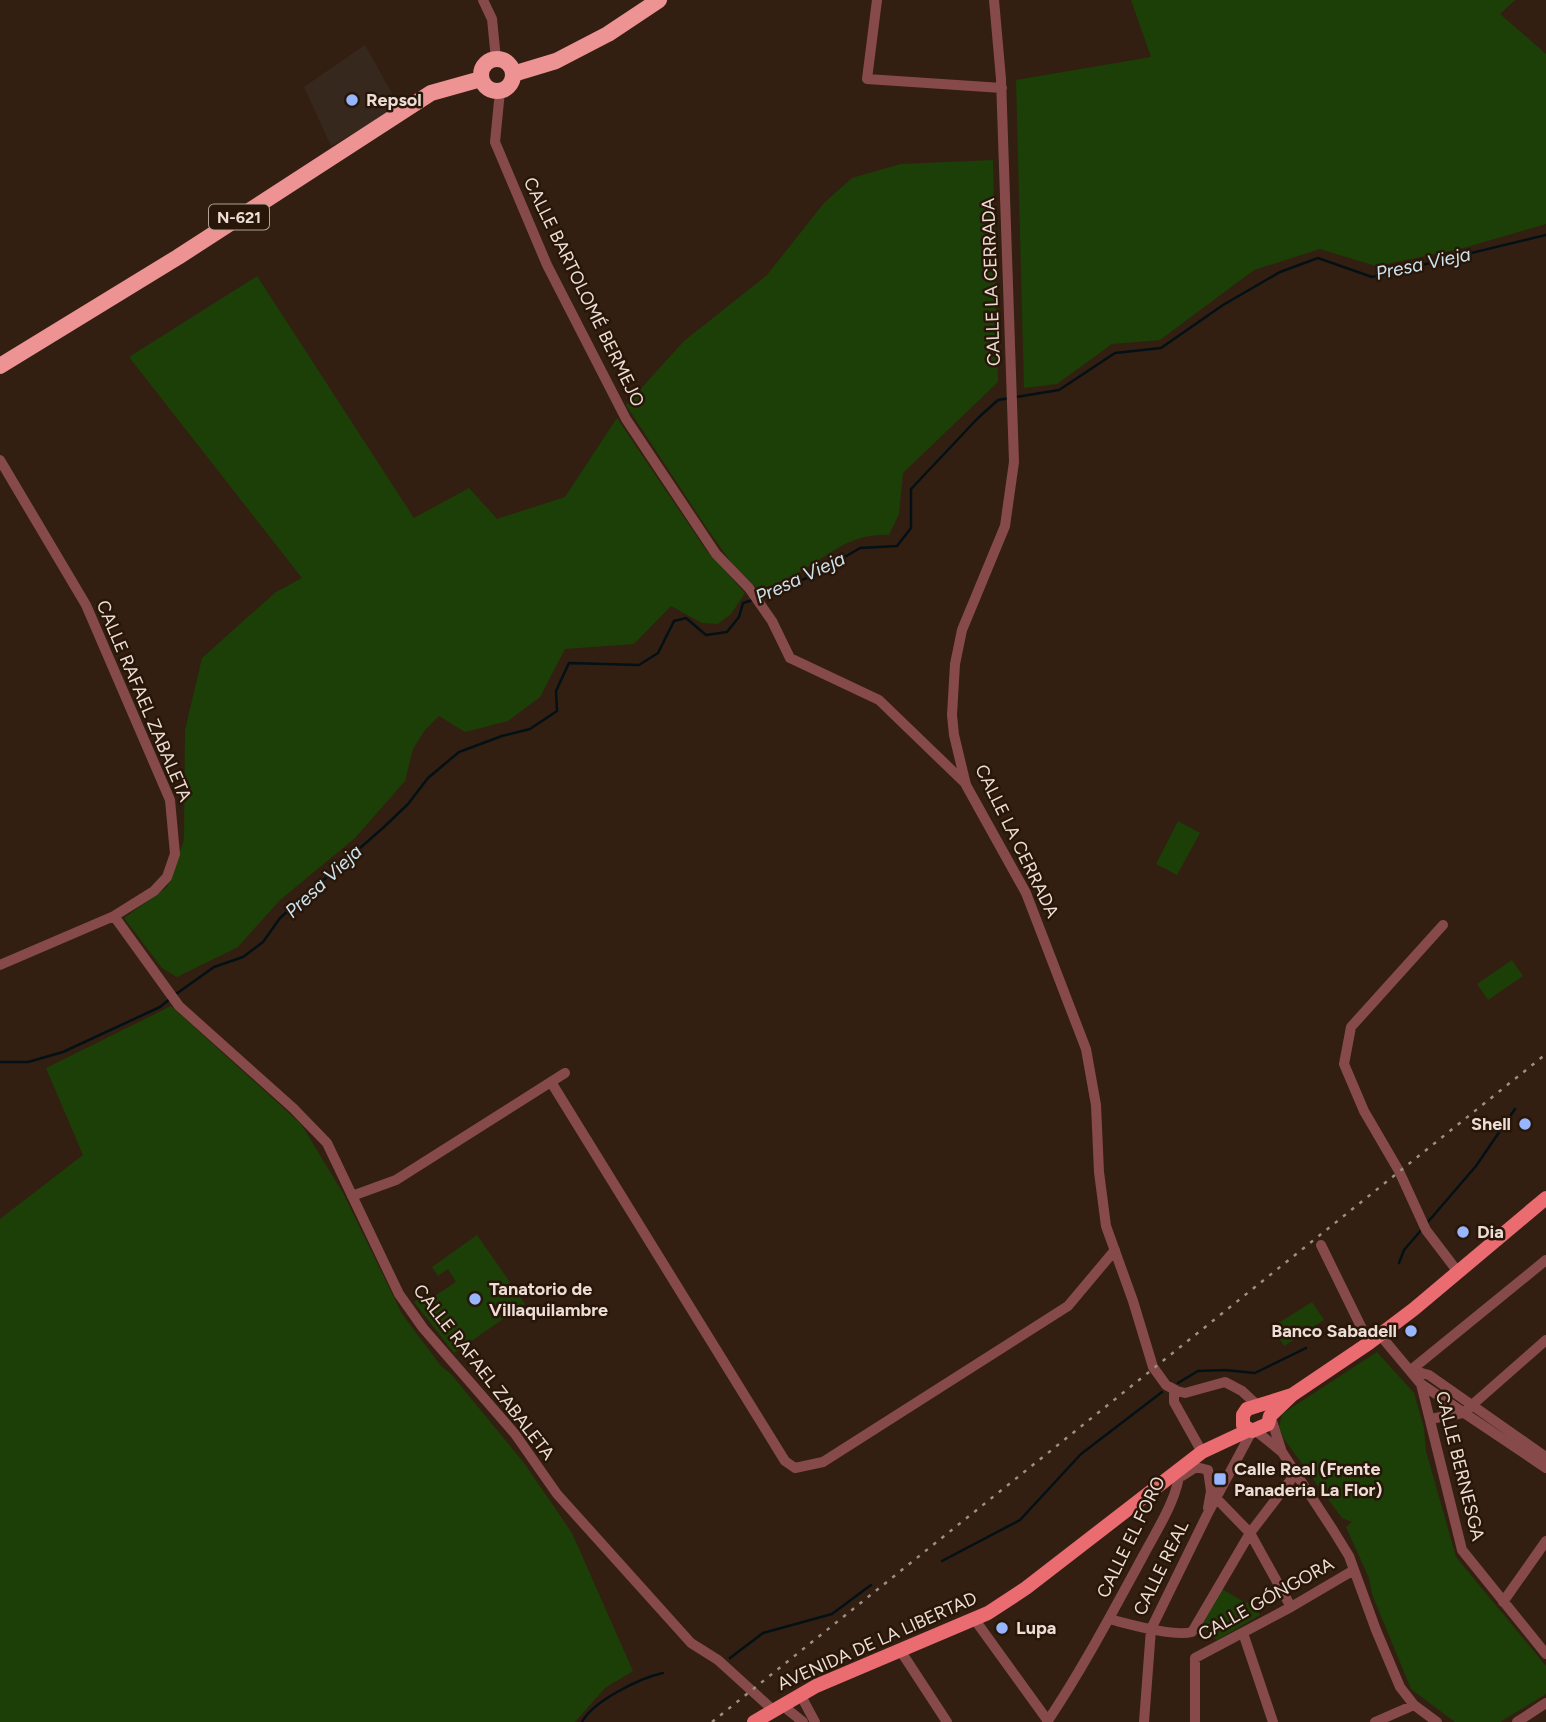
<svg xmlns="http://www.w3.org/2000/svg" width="1546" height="1722" viewBox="0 0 1546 1722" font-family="Figtree,sans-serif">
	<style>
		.commercial { fill: #37281d }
		.green { fill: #1c3f07 }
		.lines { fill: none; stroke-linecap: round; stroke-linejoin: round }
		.stream { stroke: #031117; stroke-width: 2.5 }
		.minor { stroke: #874a4b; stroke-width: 10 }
		.major { stroke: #ea6b70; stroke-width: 14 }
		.highway { stroke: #ee9393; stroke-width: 16 }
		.rail { stroke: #9e8e84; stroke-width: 2.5; stroke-dasharray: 3.5 7; stroke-linecap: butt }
		.poi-dot { fill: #97b6fd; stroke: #281608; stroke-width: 2.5 }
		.labels { text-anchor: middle; stroke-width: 5; stroke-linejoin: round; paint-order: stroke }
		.shield { fill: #281608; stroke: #b1a298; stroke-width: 2 }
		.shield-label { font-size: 16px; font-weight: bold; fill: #ecded6 }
		.poi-label { font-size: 18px; font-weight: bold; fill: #ecded6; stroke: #281608; text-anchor: start }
		.street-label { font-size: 18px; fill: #ecded6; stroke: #281608 }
		.water-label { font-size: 19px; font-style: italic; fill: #cce4f0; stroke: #281608 }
	</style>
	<rect width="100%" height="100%" fill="#321f11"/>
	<path class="commercial" d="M365,45L400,108L331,146L304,87Z"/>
	<path class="green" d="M1131,0H1515L1500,14L1546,54V224L1460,249L1376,266L1320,249L1254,270L1160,340L1112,344L1057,384L1024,388L1016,80L1151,57Z
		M993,160L998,382L903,473L899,514L889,535C851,533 831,554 800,572C788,579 774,585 761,592L733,565L708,530L626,405L684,341L767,275L824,203L852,178L901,164Z
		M257,276L414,518L469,488L497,519L565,497L617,418L706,550L745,593L731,614L718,624L702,623L671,606L634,644L565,649L540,697L508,721L465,732L439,716L425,730L413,749L405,781L355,838L280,900L238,947L177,977L162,968L124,918L167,887L184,840L185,730L202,658L276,592L302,578L129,357Z
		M1178,821L1200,833L1177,875L1156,864Z
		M1512,960L1523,976L1488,1000L1477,984Z
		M171,1006L301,1124L343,1193L402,1314L441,1366L451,1374L524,1463L572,1533L633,1671L605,1688L575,1722H0V1219L83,1155L46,1068Z
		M477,1235L525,1304L454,1353L414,1302L428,1292L433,1297L456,1282L448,1269L438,1276L432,1267Z
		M1312,1302L1324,1320L1284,1346L1272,1327Z
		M1377,1352L1414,1393L1424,1428L1426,1451L1456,1557L1546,1666V1694L1500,1722H1455L1411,1689L1372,1594L1369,1578L1346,1527L1352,1522L1342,1518L1284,1439L1279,1427L1282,1414Z
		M1222,1589L1246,1603L1252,1600L1260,1615L1217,1640L1201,1627Z"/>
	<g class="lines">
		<path class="stream" d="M1016,397L1059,390L1115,353L1161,348L1223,305L1280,272L1318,258L1372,277L1546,235
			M760,598L816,574L860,548L897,546L911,528V489L978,418L998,400L1010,398
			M176,994L214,967L243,957L263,942L280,918L384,827L408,804L428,778L459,752L502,736L530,729L557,711L556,691L569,663L639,665L658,653L674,621L686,618L706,635L727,632L739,617L743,603L753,600
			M0,1062H28L63,1052L160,1007L171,998
			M1427,1223L1476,1166L1515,1109
			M1399,1263L1404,1250L1423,1228
			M1178,1383L1198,1371L1225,1370L1255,1373L1306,1348
			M942,1561L1020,1520L1081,1454L1162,1392
			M730,1658L763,1633L832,1614L871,1585
			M582,1722C593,1701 640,1678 663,1673"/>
		<path class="minor" d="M483,0L492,19L496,59
			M877,0L867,79L1002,88
			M994,0L1001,79L1014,462L1005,526L962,630L955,664L952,715L954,735L966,785L1026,893L1086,1049L1096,1105L1099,1172L1106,1226L1133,1301L1153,1367L1166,1385L1177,1391L1185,1393L1225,1382L1242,1391L1257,1405
			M500,91L495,142L547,265L626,419L716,554L749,588L772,621L790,658L879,700L966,784
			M0,460L86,605L170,800L175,854L167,877L154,891L114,916L0,965
			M114,916L179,1006L293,1108L327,1143L399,1294L423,1328L515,1434L557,1494L691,1643L718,1660L773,1710
			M1443,925L1351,1027L1344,1064L1364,1111L1399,1171L1426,1230L1458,1272
			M551,1082L785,1461L795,1468L823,1462L1068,1306L1115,1250
			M352,1196L396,1180L565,1073
			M1321,1245L1369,1343
			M1380,1335L1421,1384L1546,1468
			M1411,1370L1546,1260
			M1411,1370L1429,1375L1546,1457
			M1421,1384L1462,1550L1546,1654
			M1174,1390V1402L1202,1452
			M1271,1418L1281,1449
			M1430,1419L1463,1413L1546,1340
			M1256,1431L1282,1452L1333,1530L1349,1556L1376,1630L1400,1687L1414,1705L1437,1722
			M1182,1476L1196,1467L1208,1470L1211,1491L1208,1508
			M1217,1499L1250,1533L1291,1607
			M1503,1602L1546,1541
			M1109,1619C1129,1624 1173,1637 1192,1632L1250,1533L1296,1473
			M975,1620L1048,1721
			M1243,1633L1273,1722
			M900,1650L947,1722
			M800,1694L815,1722
			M782,1705L803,1722
			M1047,1722C1082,1670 1112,1613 1142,1558C1156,1531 1178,1499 1180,1469
			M1144,1722L1151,1629L1207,1515L1252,1431
			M1195,1722V1658L1291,1607L1354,1570
			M1375,1722L1414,1705
			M1517,1722L1546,1703"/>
		<path class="major" d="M1292,1395L1247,1409L1243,1415V1425L1252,1431L1268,1424L1270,1416L1292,1395L1369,1343L1414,1309L1546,1198
			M754,1722L816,1686L988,1613L1026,1588L1202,1452L1249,1430"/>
		<path class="highway" d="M481 75a16 16 0 1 1 32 0a16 16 0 1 1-32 0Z
			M513,74L556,61L608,34L659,0
			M0,366L178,257L431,93L481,79"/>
		<path class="rail" d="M712,1722L1546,1054"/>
	</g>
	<g class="poi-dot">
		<circle cx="352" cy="100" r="7"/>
		<circle cx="1525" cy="1124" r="7"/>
		<circle cx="1463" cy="1232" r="7"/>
		<circle cx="475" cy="1299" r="7"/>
		<circle cx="1411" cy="1331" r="7"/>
		<rect x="1213" y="1472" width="14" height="14" rx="3.5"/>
		<circle cx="1002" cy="1628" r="7"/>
	</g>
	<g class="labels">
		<rect class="shield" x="209" y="204.5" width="60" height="25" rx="5"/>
		<g class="shield-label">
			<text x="239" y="223">N-621</text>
		</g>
		<g class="poi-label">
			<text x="366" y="106">Repsol</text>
			<text x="1511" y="1130" text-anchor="end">Shell</text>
			<text x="1477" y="1238">Dia</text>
			<text x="489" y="1295">Tanatorio de<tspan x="489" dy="21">Villaquilambre</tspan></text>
			<text x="1397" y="1337" text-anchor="end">Banco Sabadell</text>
			<text x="1234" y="1475">Calle Real (Frente<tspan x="1234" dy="21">Panaderia La Flor)</tspan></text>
			<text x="1016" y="1634">Lupa</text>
		</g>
		<g class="street-label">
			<text transform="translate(991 282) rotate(-92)" y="6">CALLE LA CERRADA</text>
			<text transform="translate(584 292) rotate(64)" y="6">CALLE BARTOLOMÉ BERMEJO</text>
			<text transform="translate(144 701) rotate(67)" y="6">CALLE RAFAEL ZABALETA</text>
			<text transform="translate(1017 841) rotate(64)" y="6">CALLE LA CERRADA</text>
			<text transform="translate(484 1372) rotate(52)" y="6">CALLE RAFAEL ZABALETA</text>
			<text transform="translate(1460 1466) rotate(76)" y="6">CALLE BERNESGA</text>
			<text transform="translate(1131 1537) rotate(-64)" y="6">CALLE EL FORO</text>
			<text transform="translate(1161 1568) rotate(-64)" y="6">CALLE REAL</text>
			<text transform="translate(1266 1599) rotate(-29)" y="6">CALLE GÓNGORA</text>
			<text transform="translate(877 1641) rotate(-24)" y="6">AVENIDA DE LA LIBERTAD</text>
		</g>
		<g class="water-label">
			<text transform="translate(1423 263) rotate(-12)" y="7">Presa Vieja</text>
			<text transform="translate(800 577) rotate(-25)" y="7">Presa Vieja</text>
			<text transform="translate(323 881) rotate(-43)" y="7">Presa Vieja</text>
		</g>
	</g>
</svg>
